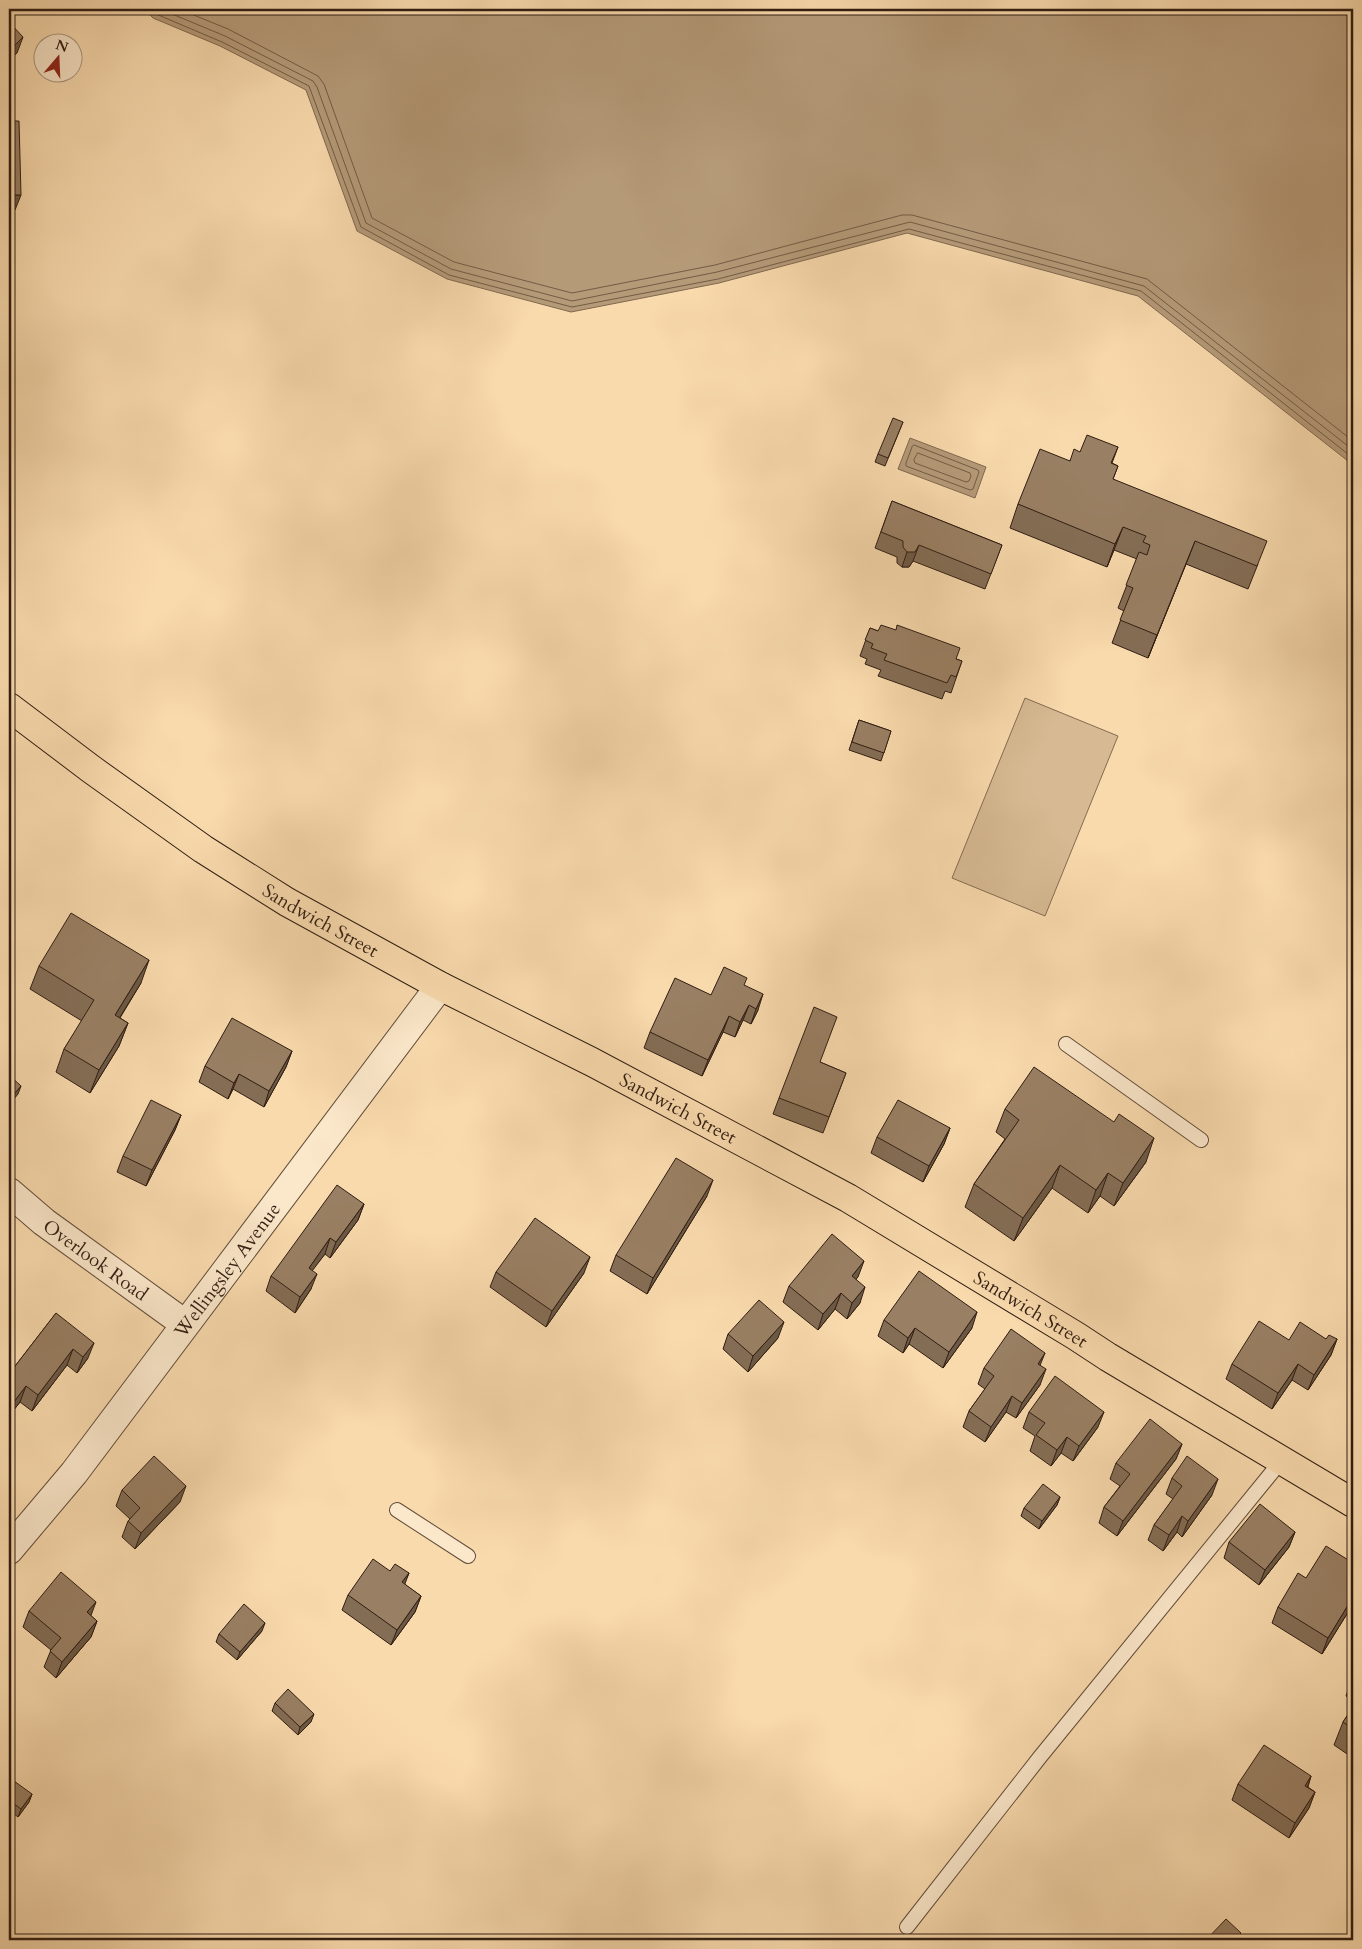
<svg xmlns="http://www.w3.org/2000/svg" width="1362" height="1949" viewBox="0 0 1362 1949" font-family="Cardo,serif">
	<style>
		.green { fill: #d7ba93; stroke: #846c52 }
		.water { fill: #b59a78; stroke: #80684f }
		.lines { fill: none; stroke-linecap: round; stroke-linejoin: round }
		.shore { stroke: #725c45; stroke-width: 1 }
		.service-casing { stroke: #624c39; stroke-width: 16 }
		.minor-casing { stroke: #624c39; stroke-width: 30 }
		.primary-casing { stroke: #301d12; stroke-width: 30 }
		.service { stroke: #fbe7ca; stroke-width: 14 }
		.minor { stroke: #fbe7ca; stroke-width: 28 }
		.primary { stroke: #f9daad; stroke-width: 28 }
		.wall { fill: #846d55; stroke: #301d12 }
		.shaded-wall { fill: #6b5945; stroke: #301d12 }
		.building { fill: #997f63; stroke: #301d12 }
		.labels { text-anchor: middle; stroke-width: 4.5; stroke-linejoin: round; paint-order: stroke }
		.street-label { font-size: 19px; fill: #301d12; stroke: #fbe7ca }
	</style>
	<rect width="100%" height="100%" fill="#f9daad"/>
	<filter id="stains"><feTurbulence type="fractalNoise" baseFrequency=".004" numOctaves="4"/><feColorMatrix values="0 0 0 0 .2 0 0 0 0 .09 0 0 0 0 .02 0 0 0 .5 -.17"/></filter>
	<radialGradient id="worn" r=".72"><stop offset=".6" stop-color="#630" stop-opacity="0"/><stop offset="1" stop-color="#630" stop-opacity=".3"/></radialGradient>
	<path class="green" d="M1025,698L1118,736L1045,916L952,878Z"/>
	<path class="water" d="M144,9H1353V465L1138,296L907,233L719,283L571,312L447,279L357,231L306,90L220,46L153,18Z
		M910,438L986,467L975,498L898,469Z"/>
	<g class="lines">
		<path class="shore" d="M151,9L156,14L222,42L309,86L361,227L449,275L572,307L718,279L909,229L1141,291L1353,458
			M160,9L225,36L313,81L317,87L366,223L451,269L572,301L717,272L910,222L1144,286L1353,450
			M179,9L228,29L318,76L324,84L372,218L454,262L572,293L715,265L902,215H912L1147,279L1353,441
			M914,445L978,470L979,472L973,489L970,490L906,466V463L912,447Z
			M918,453L970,473L971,476L969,481L966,482L915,463L914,460Z"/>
		<defs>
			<path id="service" d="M1066,1044L1201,1140
				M397,1510L468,1556
				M907,1927L1040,1757L1282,1460"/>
			<g id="minor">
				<path id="s1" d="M9,1192L44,1222L185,1324"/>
				<path id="s2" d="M9,1550L74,1473L440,986"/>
			</g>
			<g id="primary">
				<path id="s3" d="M9,707L91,769L203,849L287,902L440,986L592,1062L848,1198L1076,1336L1108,1357L1353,1503"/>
			</g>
		</defs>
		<use href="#service" class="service-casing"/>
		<use href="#minor" class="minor-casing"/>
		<use href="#primary" class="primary-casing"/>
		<use href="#service" class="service"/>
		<use href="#minor" class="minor"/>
		<use href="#primary" class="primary"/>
	</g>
	<path class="wall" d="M903,422L885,466L875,462L878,454Z
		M1118,447L1112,463L1118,466L1113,479L1258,564L1248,589L1186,564L1148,658L1112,643L1124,611L1118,608L1137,559L1114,550L1107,567L1010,528L1018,504L1080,452Z
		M892,501L1002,545L985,589L913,561L909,567H902L897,563V557L875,548Z
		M870,628L962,661L951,693L945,691L942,699L878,676L881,670L865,664L867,659L860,656Z
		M859,720L891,731L881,761L849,750Z
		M39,966L141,983L120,1018L128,1023L119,1046L90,1093L56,1072L64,1049L82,1021L30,989Z
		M744,985L758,1010L751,1024L743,1020L735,1037L723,1032L702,1076L644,1048L650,1032L711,995Z
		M292,1051L286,1067L264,1107L233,1089L228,1099L199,1082L205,1066Z
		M820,1062L846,1073L823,1133L773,1114L779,1098Z
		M1005,1109L1146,1162L1114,1206L1100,1196L1088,1213L1052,1188L1014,1241L965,1207L974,1184L1005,1139L996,1132Z
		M181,1115L175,1130L146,1186L117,1172L123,1156Z
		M950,1128L944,1144L923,1182L871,1153L877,1137Z
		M707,1196L647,1294L610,1271L616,1255Z
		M364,1204L358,1220L330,1258L325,1254L312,1270L311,1289L295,1313L266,1291L271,1276Z
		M496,1272L584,1273L546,1327L490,1287Z
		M858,1277L856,1279L860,1303L847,1319L835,1309L818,1330L783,1302L789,1286Z
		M56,1313L88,1358L77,1373L67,1365L32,1411L20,1402L9,1416V1374Z
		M884,1320L972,1328L943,1368L909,1344L903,1353L878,1336Z
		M728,1334L778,1338L748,1372L723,1349Z
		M1326,1339H1337L1331,1355L1308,1390L1292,1380L1272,1409L1226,1379L1232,1364L1289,1340Z
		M1353,1357V1365L1351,1363Z
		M1040,1365V1385L1016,1418L1006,1412L985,1442L963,1427L969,1411L985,1389L978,1384L984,1368Z
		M1029,1412L1098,1427L1073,1461L1061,1453L1051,1466L1030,1451L1035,1436L1023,1428Z
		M1182,1444L1176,1459L1117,1536L1099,1523L1104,1507L1120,1486L1110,1479L1116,1463Z
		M1172,1478L1212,1495L1182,1537L1177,1532L1163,1551L1148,1540L1154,1525L1173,1499L1166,1494Z
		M122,1490L180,1502L135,1549L122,1537L128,1521L130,1519L116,1506Z
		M1060,1497L1057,1505L1039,1529L1021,1516L1024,1508Z
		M1295,1532L1289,1547L1259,1585L1224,1558L1229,1542Z
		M390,1571L409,1573L404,1584L421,1596L415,1612L391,1645L342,1610L348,1595Z
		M1278,1607L1350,1609L1322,1654L1272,1623Z
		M29,1611L91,1616L97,1621L91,1637L56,1678L44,1667L51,1650L23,1627Z
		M262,1631L237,1660L216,1642L219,1634Z
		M1353,1675V1700L1346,1696Z
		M275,1703L311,1722L298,1735L272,1711Z
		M1353,1707V1758L1334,1745L1343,1722Z
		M1311,1776L1308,1787L1315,1792L1309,1808L1289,1838L1232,1800L1238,1784Z
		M9,1789L32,1794L29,1802L18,1817L9,1810Z"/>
	<path class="shaded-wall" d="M23,37L17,53L9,61V51Z
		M9,195H21L15,210L9,211Z
		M1123,527L1114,550L1107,567L1115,544Z
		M1195,541L1186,564L1148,658L1157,635Z
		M919,545L913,561L909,567H902L907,552Z
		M149,960L141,983L107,1038L115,1015Z
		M763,994L758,1010L751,1024L756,1009Z
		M749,1005L743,1020L735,1037L740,1022Z
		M729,1016L723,1032L702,1076L708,1060Z
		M128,1023L119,1046L90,1093L99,1070Z
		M292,1051L286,1067L264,1107L269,1091Z
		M239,1074L233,1089L228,1099L234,1083Z
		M21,1086L18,1094L9,1105V1100Z
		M181,1115L175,1130L146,1186L152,1170Z
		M950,1128L944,1144L923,1182L929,1166Z
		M1154,1138L1146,1162L1114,1206L1123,1183Z
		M1060,1165L1052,1188L1014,1241L1023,1218Z
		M1108,1173L1100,1196L1088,1213L1096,1190Z
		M713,1180L707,1196L647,1294L653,1278Z
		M364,1204L358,1220L330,1258L336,1242Z
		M330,1238L325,1254L303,1283L309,1268Z
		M590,1257L584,1273L546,1327L552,1311Z
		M864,1261L858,1277L846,1291L852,1276Z
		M317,1274L311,1289L295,1313L300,1297Z
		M865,1287L860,1303L847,1319L852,1303Z
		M841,1293L835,1309L818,1330L823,1314Z
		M977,1312L972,1328L943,1368L949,1352Z
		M784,1322L778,1338L748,1372L753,1356Z
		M915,1328L909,1344L903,1353L908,1338Z
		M1337,1339L1331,1355L1308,1390L1314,1375Z
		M94,1343L88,1358L77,1373L83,1357Z
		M73,1349L67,1365L32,1411L38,1395Z
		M1045,1353L1039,1368L1038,1364Z
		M1298,1364L1292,1380L1272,1409L1278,1393Z
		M1046,1369L1040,1385L1016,1418L1022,1403Z
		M26,1386L20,1402L9,1416V1410L10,1407Z
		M1012,1396L1006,1412L985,1442L991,1427Z
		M1104,1412L1098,1427L1073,1461L1079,1446Z
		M1067,1437L1061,1453L1051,1466L1057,1450Z
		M1182,1444L1176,1459L1117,1536L1123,1521Z
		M1218,1479L1212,1495L1182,1537L1188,1521Z
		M186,1486L180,1502L135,1549L141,1533Z
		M1060,1497L1057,1505L1039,1529L1042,1521Z
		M1182,1516L1177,1532L1163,1551L1169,1535Z
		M1295,1532L1289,1547L1259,1585L1265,1570Z
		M409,1573L403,1589L402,1582Z
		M421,1596L415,1612L391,1645L397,1630Z
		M1353,1597V1600L1350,1609L1322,1654L1328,1638Z
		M96,1602L90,1618L87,1612Z
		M97,1621L91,1637L56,1678L62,1662Z
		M265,1623L262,1631L237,1660L240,1652Z
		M314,1714L311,1722L298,1735L300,1727Z
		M1311,1776L1306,1792L1305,1786Z
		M1315,1792L1309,1808L1289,1838L1295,1823Z
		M32,1794L29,1802L18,1817L21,1809Z"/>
	<path class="building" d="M9,22L23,37L9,51Z
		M9,121H19L21,195H9Z
		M893,418L903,422L888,458L878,454Z
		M1087,435L1118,447L1111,463L1118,466L1113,479L1267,541L1257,566L1195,541L1157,635L1120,620L1133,588L1126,585L1139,552L1147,555L1150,545L1143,542L1146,536L1123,527L1115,544L1018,504L1040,449L1070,461L1074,449L1080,452Z
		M892,501L1002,545L991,574L919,545L915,552H907L903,547V541L881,532Z
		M881,625L896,630L897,625L960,648L956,659L962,661L956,677L951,675L947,683L884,660L887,654L871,648L873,644L865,640L870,628L878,631Z
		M859,720L891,731L884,753L852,742Z
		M71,913L149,960L115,1015L128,1023L99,1070L64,1049L94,1000L39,966Z
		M724,967L747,978L744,985L763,994L756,1009L749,1005L740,1022L729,1016L708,1060L650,1032L675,978L711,995Z
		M814,1007L837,1017L820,1062L846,1073L829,1117L779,1098Z
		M232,1018L292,1051L269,1091L239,1074L234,1083L205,1066Z
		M1034,1067L1114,1122L1119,1114L1154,1138L1123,1183L1108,1173L1096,1190L1060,1165L1023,1218L974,1184L1019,1120L1005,1109Z
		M9,1075L21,1086L9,1100Z
		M151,1100L181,1115L152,1170L123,1156Z
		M898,1100L950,1128L929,1166L877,1137Z
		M676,1158L713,1180L653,1278L616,1255Z
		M337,1185L364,1204L336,1242L330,1238L309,1268L317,1274L300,1297L271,1276Z
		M535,1218L590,1257L552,1311L496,1272Z
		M832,1234L864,1261L852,1276L865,1287L852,1303L841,1293L823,1314L789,1286Z
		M919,1271L977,1312L949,1352L915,1328L908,1338L884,1320Z
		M759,1300L784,1322L753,1356L728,1334Z
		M56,1313L94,1343L83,1357L73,1349L38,1395L26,1386L10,1407L9,1406V1374Z
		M1259,1321L1289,1340L1300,1322L1326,1339L1329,1335L1337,1339L1314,1375L1298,1364L1278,1393L1232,1364Z
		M1011,1329L1045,1353L1038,1364L1046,1369L1022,1403L1012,1396L991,1427L969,1411L994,1376L984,1368Z
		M1055,1376L1104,1412L1079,1446L1067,1437L1057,1450L1036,1435L1045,1423L1029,1412Z
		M1150,1419L1182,1444L1123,1521L1104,1507L1130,1474L1116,1463Z
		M154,1456L186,1486L141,1533L128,1521L140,1508L122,1490Z
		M1187,1456L1218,1479L1188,1521L1182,1516L1169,1535L1154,1525L1182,1486L1172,1478Z
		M1043,1484L1060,1497L1042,1521L1024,1508Z
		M1260,1504L1295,1532L1265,1570L1229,1542Z
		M1326,1546L1353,1563V1585L1350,1590L1353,1591V1597L1328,1638L1278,1607L1298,1573L1306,1578Z
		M373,1559L390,1571L395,1564L409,1573L402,1582L421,1596L397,1630L348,1595Z
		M61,1572L96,1602L87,1612L97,1621L62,1662L50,1651L61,1638L29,1611Z
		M244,1604L265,1623L240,1652L219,1634Z
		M288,1689L314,1714L300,1727L275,1703Z
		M1353,1707V1729L1343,1722Z
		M1264,1745L1311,1776L1305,1786L1315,1792L1295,1823L1238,1784Z
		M14,1781L32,1794L21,1809L9,1800V1789Z
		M1226,1919L1241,1933L1236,1938L1239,1940H1206Z"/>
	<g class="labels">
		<g class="street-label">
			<text dy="7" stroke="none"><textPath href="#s3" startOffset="378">Sandwich Street</textPath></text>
			<text dy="7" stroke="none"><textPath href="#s3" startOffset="782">Sandwich Street</textPath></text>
			<text dy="7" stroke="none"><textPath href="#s1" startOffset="110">Overlook Road</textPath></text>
			<text dy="7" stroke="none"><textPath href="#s2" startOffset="355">Wellingsley Avenue</textPath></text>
			<text dy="7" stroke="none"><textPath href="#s3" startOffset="1188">Sandwich Street</textPath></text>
		</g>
	</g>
	<rect width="1362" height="1949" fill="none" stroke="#f9daad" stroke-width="30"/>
	<rect x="10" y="10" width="1342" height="1929" fill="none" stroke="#301d12" stroke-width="2.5"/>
	<rect x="15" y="15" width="1332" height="1919" fill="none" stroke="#301d12"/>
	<g transform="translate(58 58) rotate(19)"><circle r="24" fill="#fbe7ca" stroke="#aa9680"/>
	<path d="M0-4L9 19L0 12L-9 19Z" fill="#8f2418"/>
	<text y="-8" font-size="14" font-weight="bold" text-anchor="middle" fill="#301d12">N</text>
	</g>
	<rect width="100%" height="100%" filter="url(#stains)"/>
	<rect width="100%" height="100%" fill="url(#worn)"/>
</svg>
